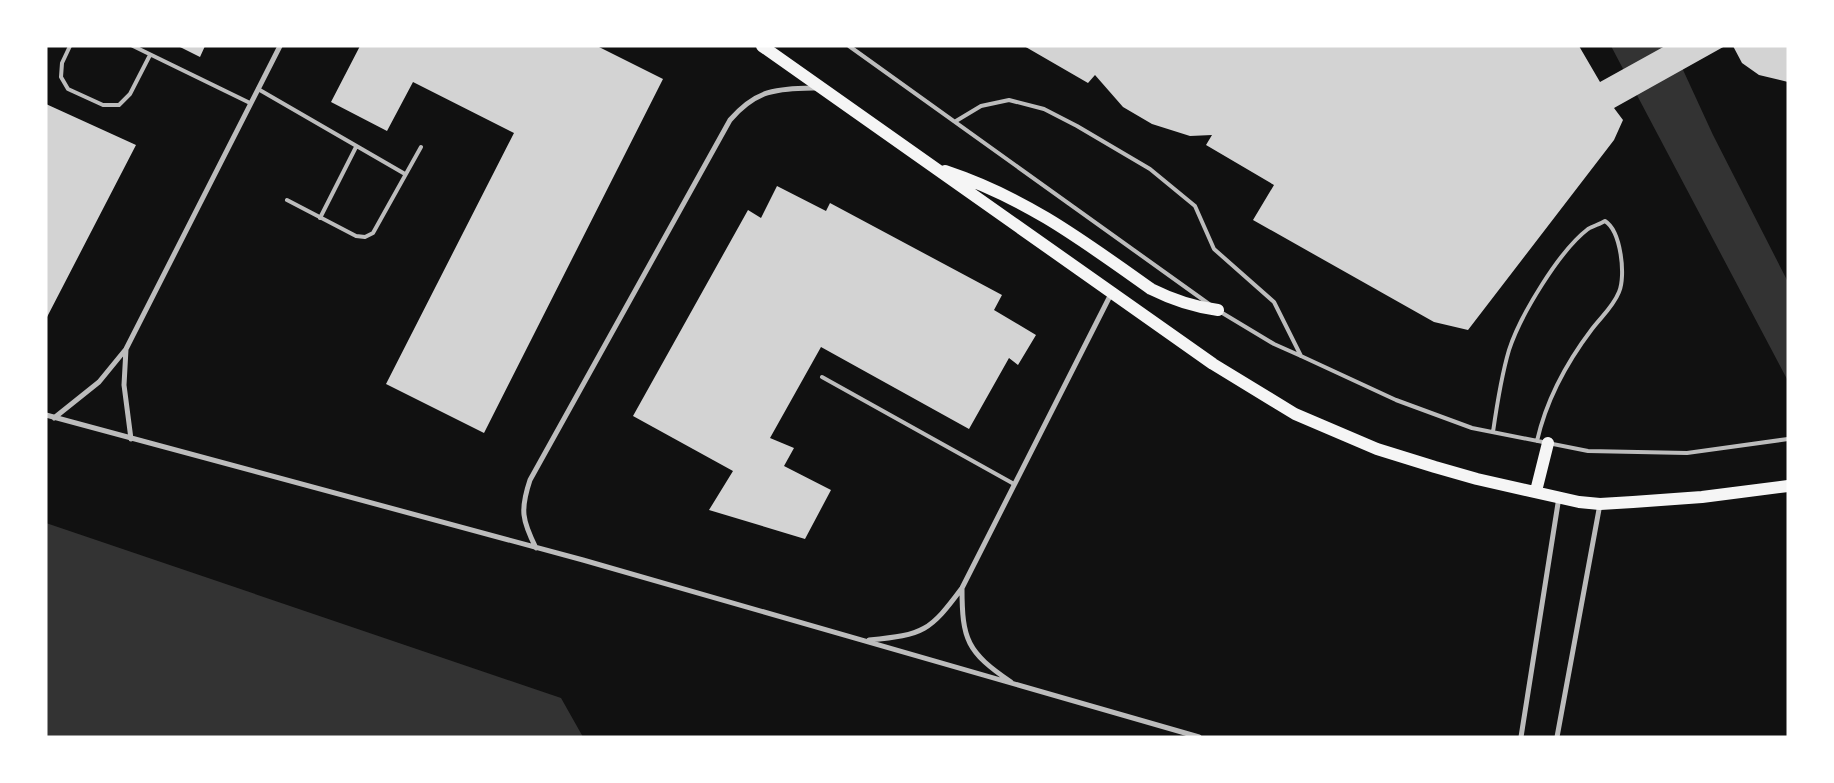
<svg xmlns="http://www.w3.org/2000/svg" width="1834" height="783" viewBox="0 0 1834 783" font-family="'Space Grotesk',sans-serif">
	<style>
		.water { fill: #333 }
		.building { fill: #d3d3d3 }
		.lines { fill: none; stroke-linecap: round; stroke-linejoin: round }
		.service { stroke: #bcbcbc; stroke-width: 4 }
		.minor { stroke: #bcbcbc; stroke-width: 5 }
		.primary { stroke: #f5f5f5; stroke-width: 12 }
	</style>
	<rect width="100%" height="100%" fill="#111"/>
	<path class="water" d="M1611,46H1672L1713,135L1788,282V381Z
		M46,523L561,698L583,737H46Z"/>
	<path class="building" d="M178,46H205L200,57Z
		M360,46H597L663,79L484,433L386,384L514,133L413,82L387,131L331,102Z
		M1024,46H1579L1600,82L1665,46H1725L1614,108L1623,120L1614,140L1468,330L1434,322L1253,220L1274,185L1206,145L1212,135L1190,136L1152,124L1123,107L1095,75L1088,83Z
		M1733,46H1788V82L1759,75L1742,63Z
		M46,104L136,145L46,319Z
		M777,186L826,211L830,203L1002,295L994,310L1036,335L1018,365L1009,358L969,429L821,347L770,438L794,448L784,466L831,490L805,539L709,510L733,471L633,416L748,210L761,218Z"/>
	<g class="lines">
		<path class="service" d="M70,46L62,63L61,77L68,89L103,105H119L130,94L150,55
			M133,46L250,103
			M849,46L1209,304
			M258,89L405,174
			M956,121L981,106L1009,100L1044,109L1077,126L1150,169L1195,206L1214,249L1274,302L1301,356
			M287,200L356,236L365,237L373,233L421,147
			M320,218L356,147
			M1219,311L1274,344L1301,356L1396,400L1472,428L1588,451L1687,453L1788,439
			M822,377L1014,484
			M1493,432C1497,404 1501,377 1509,350C1520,316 1559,251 1588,229C1593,226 1600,224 1605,221C1621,231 1626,276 1619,292C1613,307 1601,317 1592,329C1567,362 1546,401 1537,441"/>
		<path class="minor" d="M126,349L124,385L131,439
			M46,415L583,560L1199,737
			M54,418L99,382L126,349L280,46
			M536,548C522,520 520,510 530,480L730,120C757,89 776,89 815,88
			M962,588C962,640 967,652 1011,682
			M869,640C924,635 930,631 962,588L1112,292
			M1521,737L1559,497
			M1557,737L1600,504"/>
		<path class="primary" d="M762,46L1213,364L1295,414L1377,449L1435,467L1477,479L1579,502L1600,504L1633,502L1702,497L1788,486
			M945,171C1026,198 1082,240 1151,289C1173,300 1193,307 1218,310
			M1536,491L1548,443"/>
	</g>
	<rect width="1834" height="783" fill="none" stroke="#ffffff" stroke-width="95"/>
</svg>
